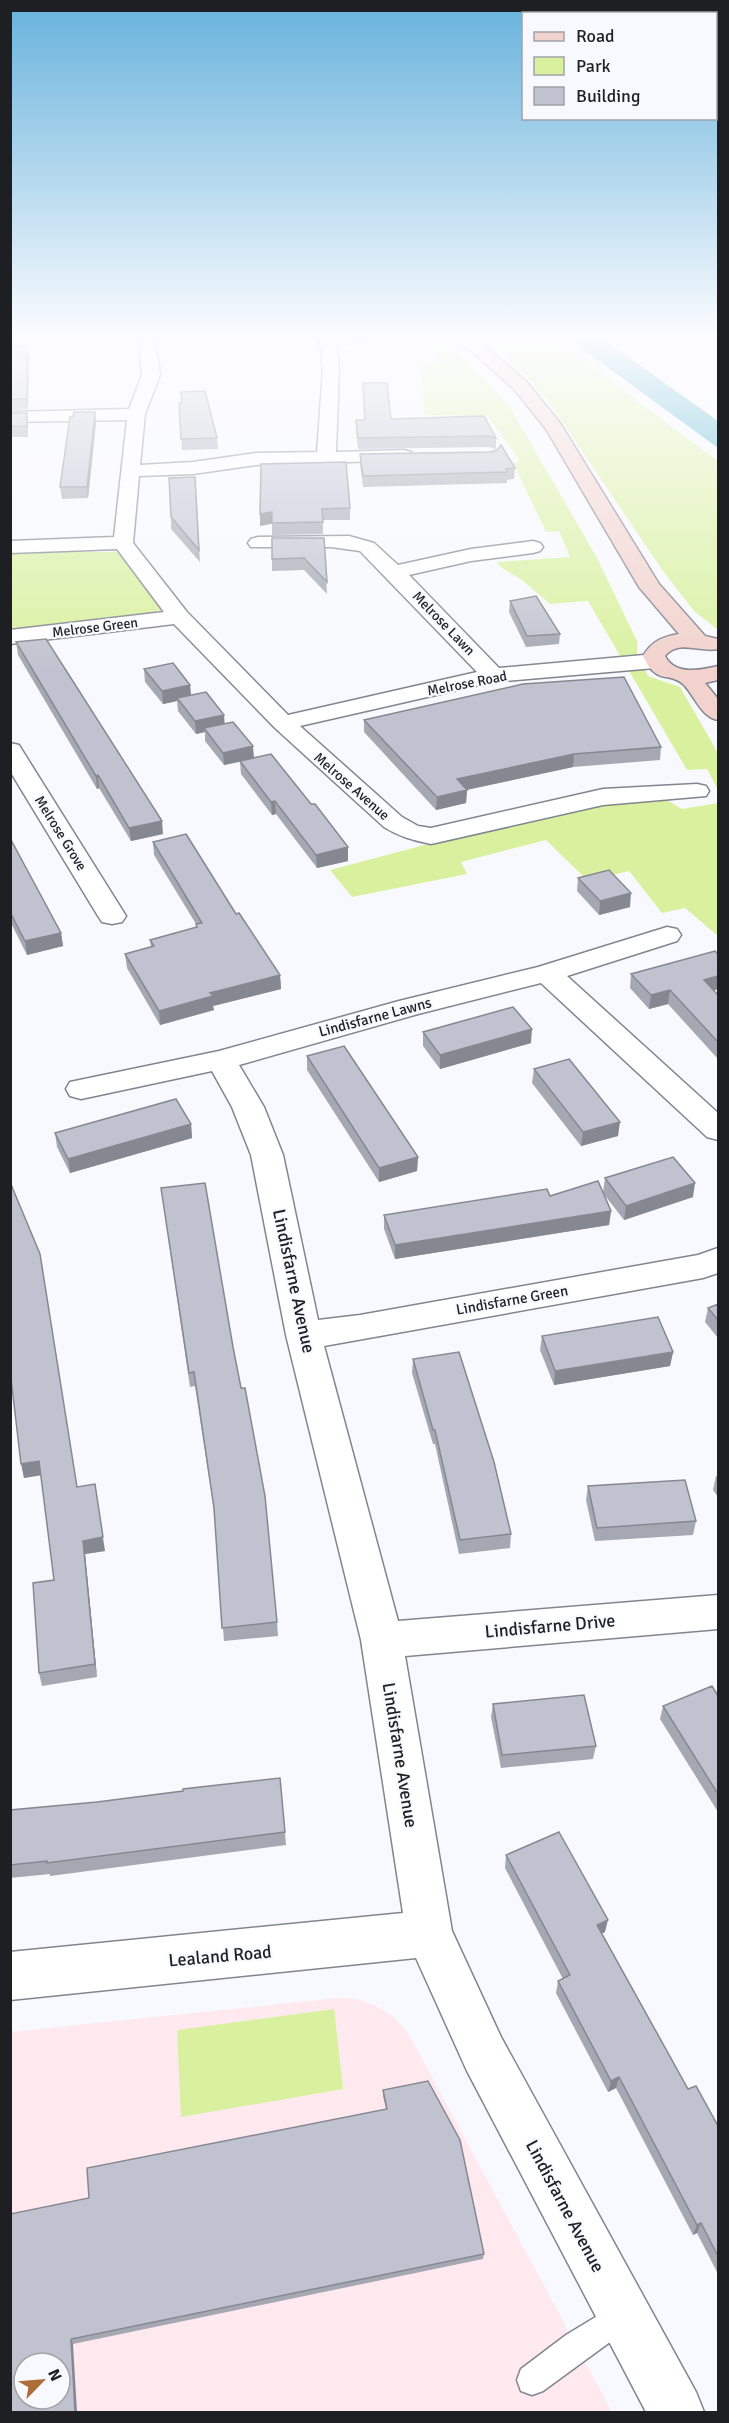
<svg xmlns="http://www.w3.org/2000/svg" width="729" height="2423" viewBox="0 0 729 2423" font-family="Signika,sans-serif">
	<style>
		.education { fill: #fee9ee; fill-rule: evenodd }
		.green { fill: #d9f19f }
		.water { fill: #43b0c9 }
		.lines { fill: none; stroke-linecap: round; stroke-linejoin: round }
		.lane-casing { stroke: #81858f; stroke-width: 3 }
		.street-casing { stroke: #81858f; stroke-width: 3 }
		.secondary-casing { stroke: #81858f; stroke-width: 3 }
		.lane { fill: #fff; fill-rule: evenodd }
		.street { fill: #fff; fill-rule: evenodd }
		.secondary { fill: #f2d2cc; fill-rule: evenodd }
		.wall { fill: #a5a8b2 }
		.shaded-wall { fill: #868891 }
		.building { fill: #c0c3cf; stroke: #868891; stroke-width: 1.5; fill-rule: evenodd }
		.labels { text-anchor: middle; stroke-width: 4.5; stroke-linejoin: round; paint-order: stroke }
		.far-street-label { font-size: 14px; fill: #1e1f23; stroke: #f8f9fe }
		.street-label { font-size: 15px; fill: #1e1f23; stroke: #f8f9fe }
		.near-street-label { font-size: 18px; fill: #1e1f23; stroke: #f8f9fe }
	</style>
	<rect width="100%" height="100%" fill="#f8f9fe"/>
	<path class="education" d="M338,1998L357,1999L374,2005L391,2015L407,2031L612,2412H11L10,2032ZM24,2363H60V2399H24Z"/>
	<path class="green" d="M408,334H428L455,353L483,378L511,409L597,558L637,641V653L648,676L680,687L718,753V790L707,769L687,770L588,601L550,604L522,580L499,566L497,562L570,557L559,531L546,532L513,463L520,461L488,416L425,415L421,365L441,361Z
		M478,334H547L718,461V630L694,611L663,571L549,402L508,356Z
		M11,552H119L166,609L112,621L11,631Z
		M667,800L682,809L718,803V936L685,908L662,913L629,871L588,881L546,840L461,862L467,874L352,897L330,870L447,839L604,802Z
		M334,2009L343,2089L181,2117L177,2030Z"/>
	<path class="water" d="M562,334H596L718,421V448Z"/>
	<g class="lines">
		<defs>
			<path id="lane" d="M622,2301L632,2306L637,2316L632,2326L543,2391L532,2395L521,2391L517,2380L521,2369L566,2335Z"/>
			<path id="street" d="M138,334H154L160,375L145,414L140,465L193,462L256,453L317,452L323,369L319,334H388L380,339L337,345L339,369L336,452L404,450L411,452L413,456L411,460L256,465L193,474L139,476L133,543L187,612L288,715L477,672L360,551L331,547H251L248,543L251,539L258,537L349,536L374,543L398,565L471,549L533,541L540,543L543,547L540,551L533,553L471,561L409,575L499,668L655,654L663,656L666,661L663,666L655,668L493,682L300,726L402,817L418,826L431,828L603,789L697,784L706,786L709,791L706,796L603,805L431,844C413,840 400,837 384,827L275,728L174,624L10,644V630L164,612L117,549L10,553V541L114,537L127,420L10,422V412L129,409L142,375Z
				M10,743L19,745L22,750L126,916L122,922L112,924L102,922L98,916L10,771Z
				M667,927L677,929L681,935L677,941L567,976L718,1113V1140L707,1137L541,983L418,1014L239,1065L264,1107L283,1155L318,1320L360,1315L698,1255L718,1248V1273L703,1278L324,1346L398,1621L718,1595V1629L405,1656L452,1931L501,2037L696,2392L704,2412H646L467,2071L416,1958L10,2000V1952L403,1913L361,1640L286,1335L251,1155L232,1107L212,1071L81,1099L70,1096L66,1089L70,1082L219,1051L399,1001L538,967Z"/>
			<path id="secondary" d="M452,334H470L526,381L560,423L659,584L705,636L718,639V649C700,653 679,639 665,656C675,676 701,670 718,666V680L705,683L718,699V720C701,717 695,696 683,684C668,671 657,686 643,656C652,641 662,637 679,634L639,587L546,429L514,389Z"/>
		</defs>
		<use href="#lane" class="lane-casing"/>
		<use href="#street" class="street-casing"/>
		<use href="#secondary" class="secondary-casing"/>
		<use href="#lane" class="lane"/>
		<use href="#street" class="street"/>
		<use href="#secondary" class="secondary"/>
	</g>
	<path class="wall" d="M179,334H207V335L179,336Z
		M10,345L29,356L28,409L10,410Z
		M363,383L391,419L484,416L496,438V449L489,447L358,449L356,431V420H364Z
		M181,392L217,438L218,449L182,450L179,403H181Z
		M95,412L96,423L88,498L62,499L60,487L73,417Z
		M10,413H27L28,424V437H10Z
		M360,454L515,468L514,479L507,480V483L363,487L360,465Z
		M261,464L350,508V520H323V534L272,535V524L260,526Z
		M195,477L200,562L171,529V517Z
		M272,538H324L327,594L304,570L272,571Z
		M510,601L560,634L559,644L526,647L509,612Z
		M16,642L163,834L131,841L99,788L97,789L18,655Z
		M144,669L190,685L191,695L225,724L254,758L311,804L348,847V861L317,868L276,814L272,815L241,774L240,762L224,765L205,741V732L196,734L178,711L177,701L163,704L145,682Z
		M364,720L661,747L660,760L573,767L467,790L466,803L436,810L364,732Z
		M10,838L61,933L63,946L27,955L10,921Z
		M153,842L236,914L280,975L281,989L213,1006L214,1010L160,1025L127,968L125,954L151,947L150,940L196,928V924L154,855Z
		M578,878L630,907L599,915L577,891Z
		M718,954V989L714,990L718,995V1059L668,1004L649,1009L630,988L631,974Z
		M423,1032L531,1043L440,1069L423,1046Z
		M307,1056L418,1157L417,1171L379,1182L307,1070Z
		M534,1069L618,1136L581,1146L532,1083Z
		M191,1124L192,1138L70,1173L57,1147L55,1133Z
		M605,1178L693,1197L624,1220L603,1193L611,1211L609,1225L395,1259L384,1229V1215L550,1196L603,1192Z
		M161,1188L277,1622L278,1636L224,1641L215,1517L195,1386L190,1387Z
		M718,1304V1338L705,1322L708,1308Z
		M542,1336L673,1352L670,1366L554,1385L540,1350Z
		M413,1359L511,1534L510,1548L459,1554L435,1444H433L412,1373Z
		M10,1370L77,1487L105,1551L85,1554L97,1677L42,1686L39,1673L54,1580L41,1475L24,1478Z
		M718,1475V1497L713,1490L716,1476Z
		M588,1486L696,1521L693,1535L595,1541L586,1500Z
		M718,1696V1812L660,1719L663,1706Z
		M493,1704L596,1746L593,1759L501,1768L491,1717Z
		M10,1810L285,1832L286,1845L50,1876V1874L10,1878Z
		M506,1855L605,1932L602,1933L688,2089L718,2126V2274L697,2233L693,2235L616,2088L608,2092L556,1993L558,1981L563,1979L505,1868Z
		M383,2090L484,2254L483,2259L73,2344L10,2412L89,2198L386,2109L383,2096Z"/>
	<path class="shaded-wall" d="M27,346L29,356L28,409L27,399Z
		M95,412L96,423L88,498L87,487Z
		M27,413L28,424V437L27,426Z
		M272,512V523L260,526V514Z
		M190,685L191,698H177V701L163,704L162,691Z
		M224,715L225,728H204L205,732L196,734L195,721Z
		M253,746L254,758L224,765L223,753Z
		M574,754L573,767L456,792L457,779Z
		M98,775L99,788L97,789L96,776Z
		M467,790L466,803L436,810L437,797Z
		M275,801L276,814L272,815L271,802Z
		M162,821L163,834L131,841L129,828Z
		M348,847V861L317,868L316,855Z
		M631,893L630,907L599,915L600,901Z
		M61,933L63,946L27,955L25,941Z
		M280,975L281,989L213,1006L214,1010L160,1025L159,1011L210,993Z
		M718,976V989L702,994L704,980Z
		M670,990L668,1004L649,1009L651,995Z
		M532,1029L531,1043L440,1069V1055Z
		M620,1122L618,1136L581,1146L583,1132Z
		M191,1124L192,1138L70,1173L68,1159Z
		M418,1157L417,1171L379,1182V1168Z
		M695,1183L693,1197L624,1220L626,1206Z
		M611,1211L609,1225L395,1259V1245Z
		M673,1352L670,1366L554,1385L555,1371Z
		M39,1461L42,1475L24,1478L21,1464Z
		M95,1484L105,1551L85,1554L97,1677L95,1664L83,1541Z
		M608,1920L605,1932L595,1937L597,1925Z
		M619,2077L616,2088L608,2092L611,2081Z
		M701,2223L697,2233L693,2235L697,2225Z
		M71,2339L73,2344L77,2412H75Z"/>
	<path class="building" d="M10,345L27,346V399H10Z
		M363,383H387L391,419L484,416L496,438L489,436L358,438L356,420H365Z
		M205,391L217,438L181,439L179,403H182L181,392Z
		M74,412H95L87,487H60L70,417H73Z
		M10,413H27V426H10Z
		M501,445L515,468L506,469L507,472L363,476L360,454L490,452L497,450Z
		M346,462L350,508L322,509L323,522L272,523V512L260,514L261,464Z
		M195,477L199,550L171,517L169,478Z
		M272,538H324L327,582L304,558L272,559Z
		M536,596L560,634L527,636L510,601Z
		M46,639L162,821L129,828L98,775L96,776L16,642Z
		M173,663L190,685L162,691L144,669Z
		M624,677L661,747L574,754L457,779L467,790L437,797L364,720L523,684Z
		M206,692L224,715L195,721L177,698Z
		M233,722L253,746L223,753L204,728Z
		M271,754L311,804H315L348,847L316,855L275,801L271,802L240,761Z
		M186,834L236,914L239,913L280,975L210,993L213,996L159,1011L125,954L154,946L150,940L197,927L196,924L202,923L153,842Z
		M10,838L61,933L25,941L10,912Z
		M609,870L631,893L600,901L578,878Z
		M715,951L718,954V976L704,980L718,995V1042L670,990L651,995L631,974Z
		M513,1007L532,1029L440,1055L423,1032Z
		M344,1046L418,1157L379,1168L307,1056Z
		M569,1059L620,1122L583,1132L534,1069Z
		M176,1099L191,1124L68,1159L55,1133Z
		M673,1157L695,1183L626,1206L605,1178Z
		M598,1181L611,1211L395,1245L384,1215L547,1189L550,1196Z
		M10,1182L40,1254L77,1487L95,1484L103,1537L83,1541L95,1664L39,1673L33,1583L54,1580L39,1461L21,1464L10,1370Z
		M205,1183L233,1347L241,1388H245L265,1496L277,1622L222,1628L214,1508L194,1372L189,1373L161,1188Z
		M718,1304V1320L708,1308Z
		M658,1317L673,1352L555,1371L542,1336Z
		M459,1352L494,1462L511,1534L460,1540L435,1430H433L413,1359Z
		M685,1480L696,1521L597,1528L588,1486Z
		M712,1686L718,1696V1794L663,1706Z
		M584,1695L596,1746L502,1755L493,1704Z
		M280,1778L285,1832L47,1863V1861L10,1865V1810L97,1802L183,1791V1789Z
		M559,1832L608,1920L597,1925L688,2089L696,2086L718,2126V2256L701,2223L697,2225L619,2077L611,2081L558,1981L570,1975L506,1855Z
		M428,2081L460,2140L484,2254L71,2339L75,2412H10V2214L89,2198L87,2168L387,2109L383,2090ZM24,2363H60V2399H24Z"/>
	<linearGradient id="sky" x2="0" y2="1"><stop stop-color="#66b2dc"/><stop offset="0.5" stop-color="#fcfcff"/><stop offset="1" stop-color="#fcfcff" stop-opacity="0"/></linearGradient>
	<rect width="729" height="674" fill="url(#sky)"/>
	<g class="labels">
		<g class="far-street-label">
			<text transform="translate(444 623) rotate(46)" y="5">Melrose Lawn</text>
			<text transform="translate(95 627) rotate(-7)" y="5">Melrose Green</text>
			<text transform="translate(467 683) rotate(-11)" y="5">Melrose Road</text>
			<text transform="translate(352 786) rotate(41)" y="5">Melrose Avenue</text>
			<text transform="translate(61 833) rotate(58)" y="5">Melrose Grove</text>
		</g>
		<g class="street-label">
			<text transform="translate(375 1017) rotate(-15)" y="5">Lindisfarne Lawns</text>
			<text transform="translate(512 1300) rotate(-10)" y="5">Lindisfarne Green</text>
		</g>
		<g class="near-street-label">
			<text transform="translate(294 1281) rotate(78)" y="6">Lindisfarne Avenue</text>
			<text transform="translate(550 1626) rotate(-5)" y="6">Lindisfarne Drive</text>
			<text transform="translate(400 1755) rotate(81)" y="6">Lindisfarne Avenue</text>
			<text transform="translate(220 1956) rotate(-5)" y="6">Lealand Road</text>
			<text transform="translate(565 2206) rotate(62)" y="6">Lindisfarne Avenue</text>
		</g>
	</g>
	<rect width="729" height="2423" fill="none" stroke="#1e1f23" stroke-width="24"/>
	<rect x="522" y="12" width="195" height="108" fill="#f8f9fe" stroke="#a1a2a6" stroke-width="1.5"/>
	<rect x="534" y="32" width="30" height="9" fill="#f2d2cc" stroke="#a1a2a6" stroke-width="1.5"/>
	<text x="576" y="42" font-size="18" fill="#1e1f23">Road</text>
	<rect x="534" y="57" width="30" height="18" fill="#d9f19f" stroke="#a1a2a6" stroke-width="1.5"/>
	<text x="576" y="72" font-size="18" fill="#1e1f23">Park</text>
	<rect x="534" y="87" width="30" height="18" fill="#c0c3cf" stroke="#a1a2a6" stroke-width="1.5"/>
	<text x="576" y="102" font-size="18" fill="#1e1f23">Building</text>
	<g transform="translate(42 2381) rotate(65)"><circle r="28" fill="#f8f9fe" stroke="#a1a2a6" stroke-width="1.5"/>
	<path d="M0-4.5L10 22L0 15L-10 22Z" fill="#ae6d37"/>
	<text y="-9" font-size="16" font-weight="bold" text-anchor="middle" fill="#1e1f23">N</text>
	</g>
</svg>
